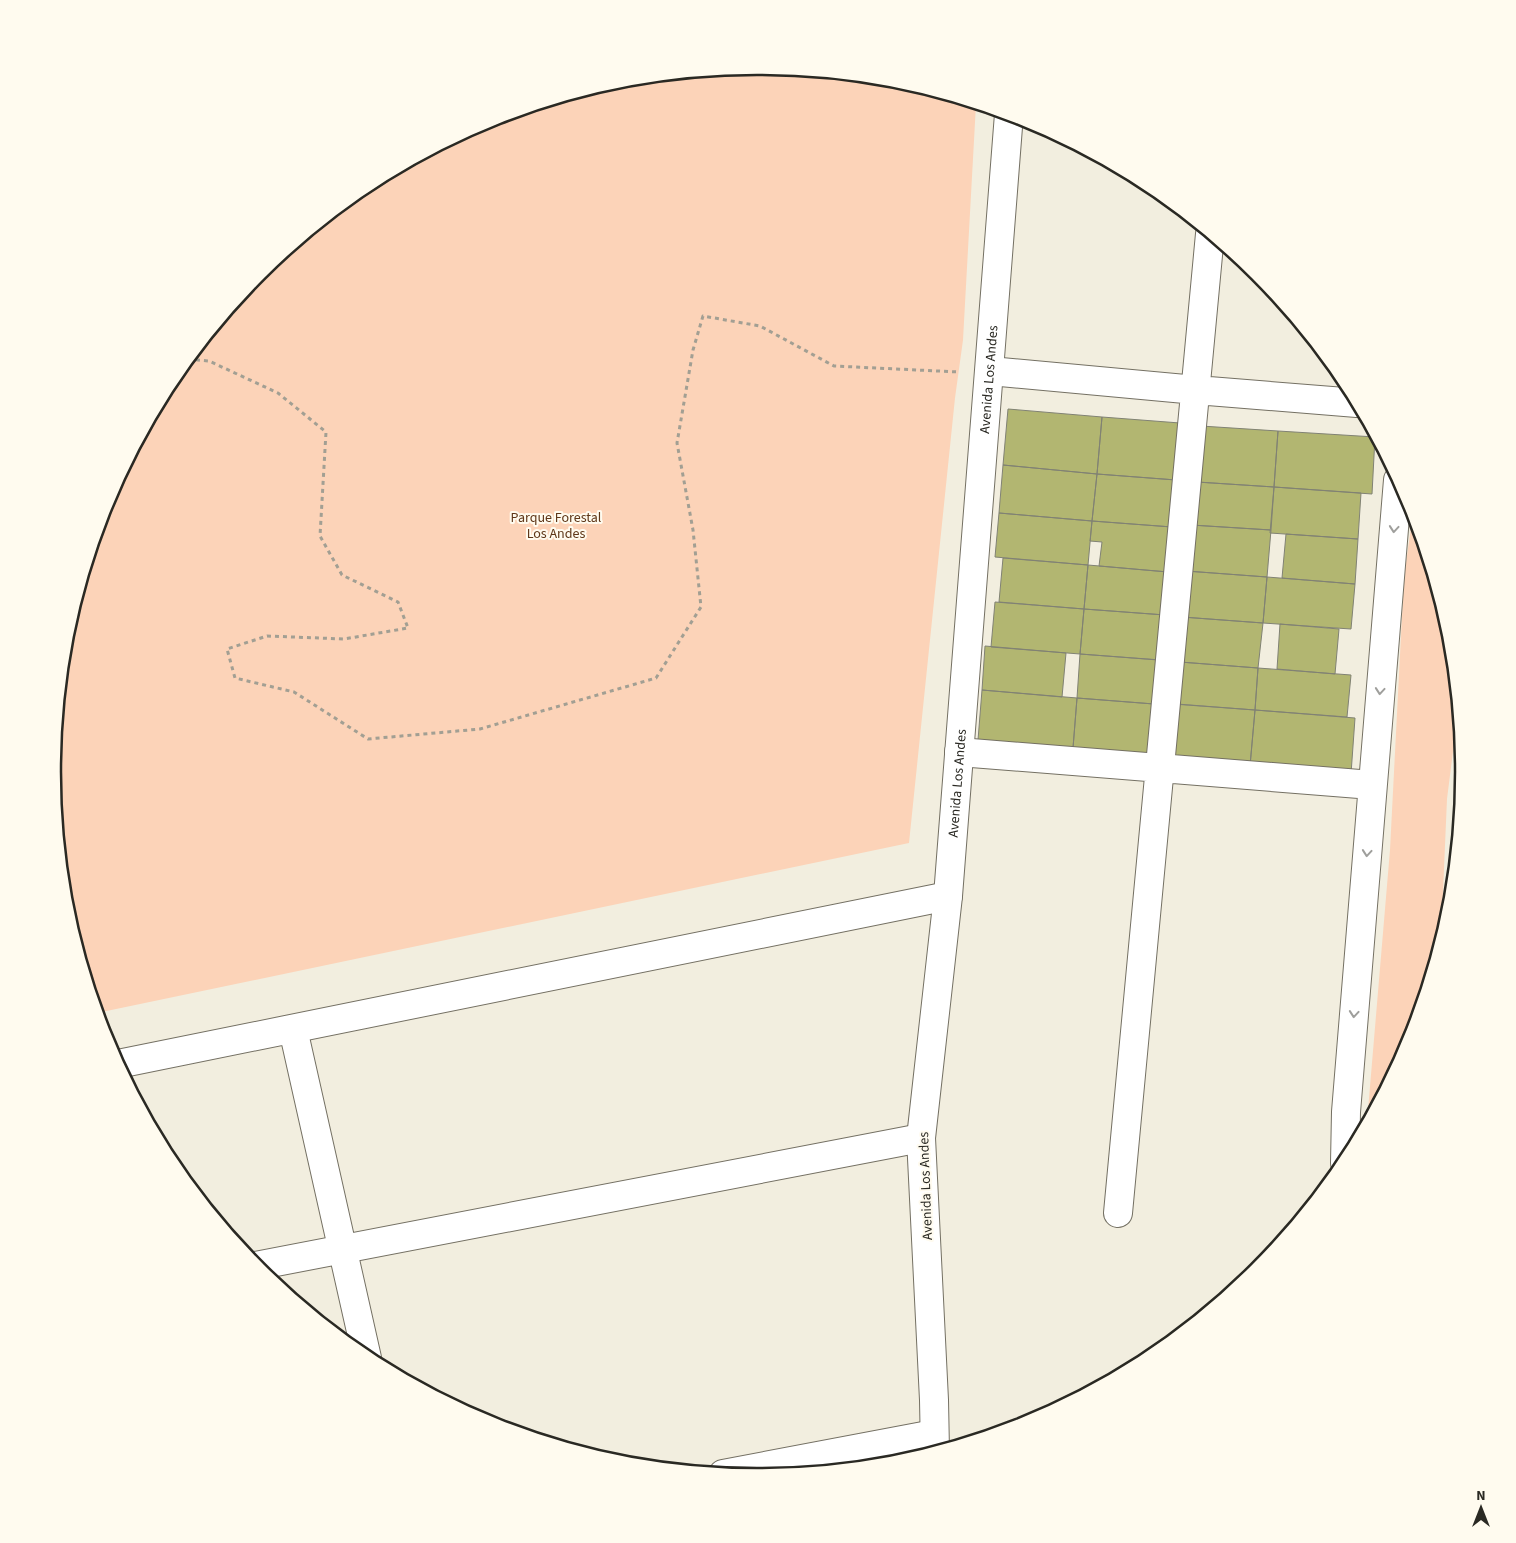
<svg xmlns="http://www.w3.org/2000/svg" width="1516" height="1543" viewBox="0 0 1516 1543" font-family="'Source Sans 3',sans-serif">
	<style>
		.green { fill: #fcd3b8 }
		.building { fill: #b2b671; stroke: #818274 }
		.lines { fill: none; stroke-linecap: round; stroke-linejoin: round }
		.street-casing { stroke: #747063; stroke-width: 30 }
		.secondary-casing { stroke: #747063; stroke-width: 30 }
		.path { stroke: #a29f93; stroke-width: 3; stroke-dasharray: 4 4; stroke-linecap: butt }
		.street { stroke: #fff; stroke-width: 28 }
		.secondary { stroke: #fff; stroke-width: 28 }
		.oneway { stroke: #9f9f9c }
		.labels { text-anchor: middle; stroke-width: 4; stroke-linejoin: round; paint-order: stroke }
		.street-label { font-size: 14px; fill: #2a2923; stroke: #fffbef }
		.park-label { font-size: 14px; fill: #5f3718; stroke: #fffbef }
		.rim { fill: none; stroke: #2a2923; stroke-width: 2.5 }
	</style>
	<rect width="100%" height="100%" fill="#f2eedf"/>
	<path class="green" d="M758,66L896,80L976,104L963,340L955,398L909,843L97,1013L66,909L53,771L66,634L106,501L172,379L259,272L366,185L488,120L621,80Z
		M1413,513L1450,634L1458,712L1447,799L1441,938L1410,1042L1367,1122L1390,850L1404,577Z"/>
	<path class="building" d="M1008,409L1102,417L1097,474L1003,465Z
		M1102,417L1180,423L1176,480L1097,474Z
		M1201,426L1278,431L1274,487L1197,482Z
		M1278,431L1375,437L1372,494L1274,487Z
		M1003,465L1097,474L1092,521L999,513Z
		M1097,474L1176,480L1172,527L1092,521Z
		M1197,482L1274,487L1271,530L1191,525Z
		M1274,487L1361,493L1358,539L1270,533Z
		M999,513L1092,521L1088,565L995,557Z
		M1092,521L1172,527L1168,572L1099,566L1102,542L1090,541Z
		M1191,525L1271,530L1267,577L1186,571Z
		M1286,534L1358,539L1355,584L1282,578Z
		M1003,558L1088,565L1084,609L999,602Z
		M1088,565L1168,572L1165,615L1084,609Z
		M1186,571L1267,577L1263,623L1182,617Z
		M1267,577L1355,584L1351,629L1263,623Z
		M995,602L1084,609L1080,654L991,647Z
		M1084,609L1165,615L1161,660L1080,654Z
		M1182,617L1263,623L1258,668L1180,662Z
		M1280,624L1339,629L1335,674L1277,669Z
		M985,646L1066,653L1062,697L982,690Z
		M1080,654L1158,660L1154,704L1077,698Z
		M1180,662L1258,668L1255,710L1177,704Z
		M1258,668L1351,675L1347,717L1255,710Z
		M982,690L1077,698L1073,748L978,740Z
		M1077,698L1154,704L1150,754L1073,748Z
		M1173,704L1255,710L1250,766L1169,759Z
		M1255,710L1355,718L1351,774L1250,766Z"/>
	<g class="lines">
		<defs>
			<path id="street" d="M990,371L1196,390L1357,403
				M959,752L1372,785
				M293,1029L367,1358
				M118,1064L948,896
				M1345,1163L1346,1112L1398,480
				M1118,1213L1210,234
				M255,1266L921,1138
				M723,1474L934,1434"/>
			<g id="secondary">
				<path id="s1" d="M935,1451L934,1400L921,1138L948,896L1009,114"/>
			</g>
		</defs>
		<use href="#street" class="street-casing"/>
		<use href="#secondary" class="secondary-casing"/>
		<path class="path" d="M188,359L209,361L278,393L326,432L320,536L342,575L398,602L408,628L344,639L267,636L227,649L235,678L294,692L368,739L480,729L656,678L701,607L693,530L677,443L693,350L703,316L760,326L834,366L959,372"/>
		<use href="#street" class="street"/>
		<use href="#secondary" class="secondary"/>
	</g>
	<defs><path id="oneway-chevron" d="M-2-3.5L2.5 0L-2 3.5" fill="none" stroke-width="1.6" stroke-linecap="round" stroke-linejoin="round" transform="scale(1.25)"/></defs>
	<g class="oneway">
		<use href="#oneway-chevron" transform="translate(1394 529) rotate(95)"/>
		<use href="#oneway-chevron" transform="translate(1380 691) rotate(95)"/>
		<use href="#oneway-chevron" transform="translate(1367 853) rotate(95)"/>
		<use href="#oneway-chevron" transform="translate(1354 1014) rotate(95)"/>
	</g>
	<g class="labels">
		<g class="street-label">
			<text dy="5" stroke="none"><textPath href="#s1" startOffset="1075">Avenida Los Andes</textPath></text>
			<text dy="5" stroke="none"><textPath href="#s1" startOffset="670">Avenida Los Andes</textPath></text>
			<text transform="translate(925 1186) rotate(-92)" y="5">Avenida Los Andes</text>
		</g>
		<g class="park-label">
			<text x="556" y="522">Parque Forestal<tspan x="556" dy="16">Los Andes</tspan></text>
		</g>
	</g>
	<path d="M0 0H1516V1543H0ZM757 75H759A696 696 0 0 1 1455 771V772A696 696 0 0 1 759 1468H757A696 696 0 0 1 61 772V771A696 696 0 0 1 757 75Z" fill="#fffbef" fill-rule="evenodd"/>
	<path class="rim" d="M757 75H759A696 696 0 0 1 1455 771V772A696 696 0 0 1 759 1468H757A696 696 0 0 1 61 772V771A696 696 0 0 1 757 75Z"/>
	<g transform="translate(1481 1508)" stroke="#fffbef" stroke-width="4" paint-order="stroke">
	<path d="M0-4L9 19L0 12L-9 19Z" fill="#2a2923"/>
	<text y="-8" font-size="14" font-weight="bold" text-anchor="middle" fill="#2a2923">N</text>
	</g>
</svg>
